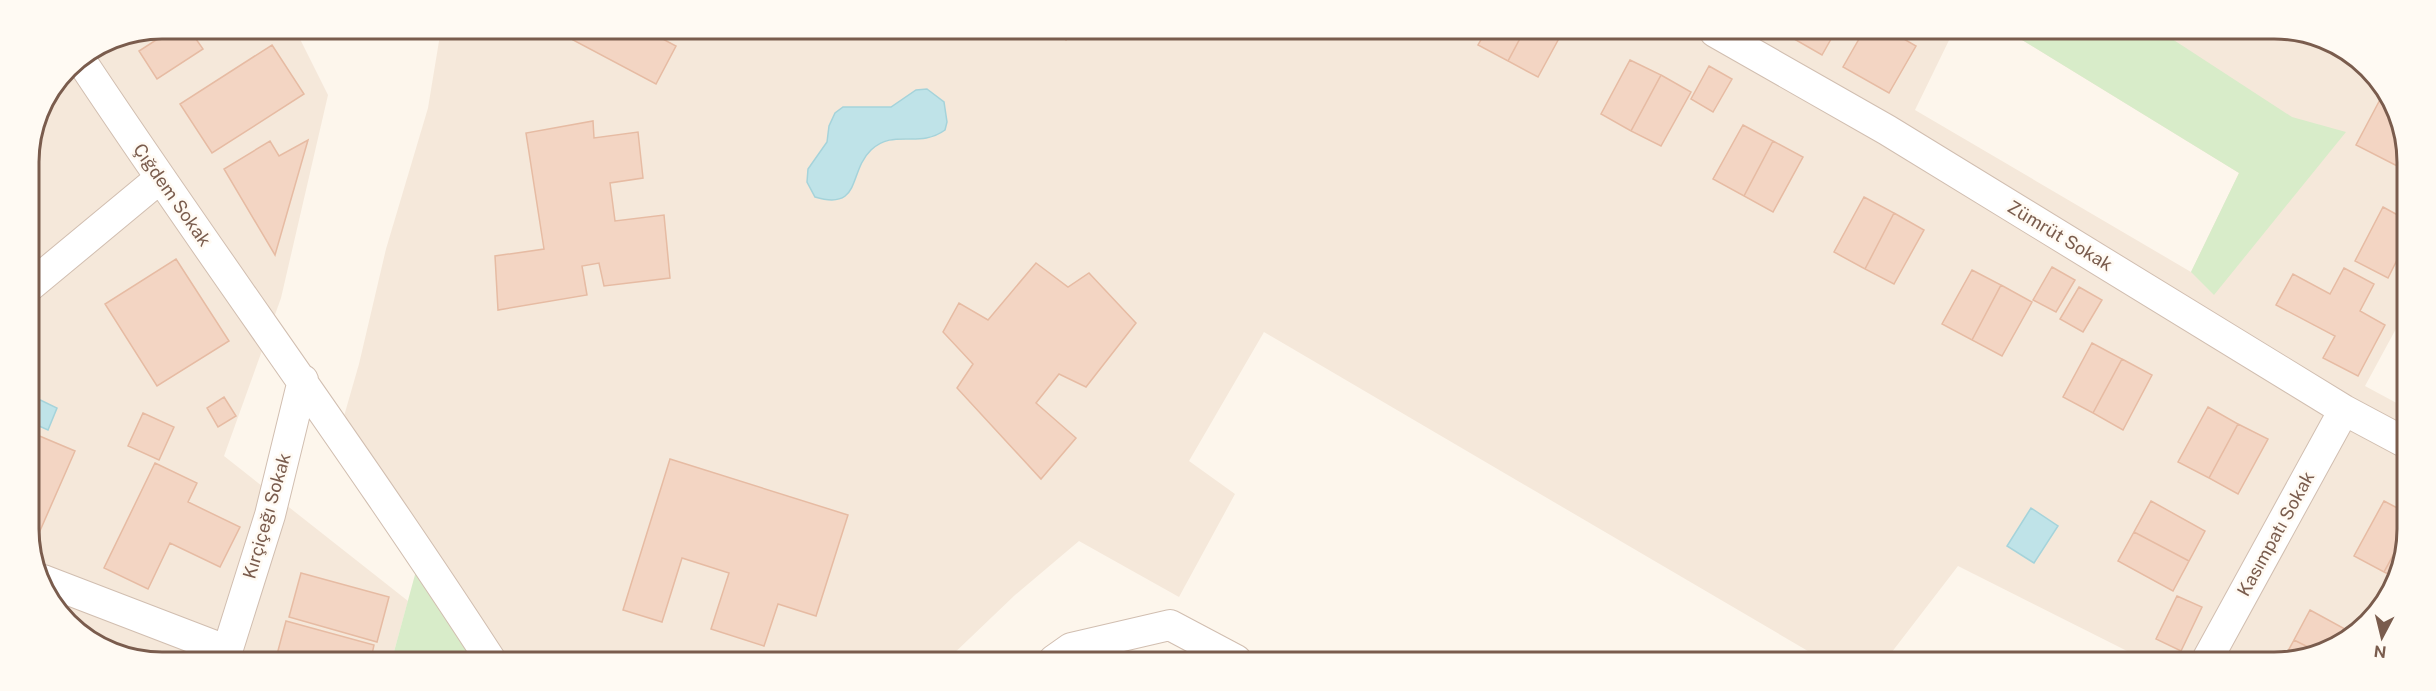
<svg xmlns="http://www.w3.org/2000/svg" width="2436" height="691" viewBox="0 0 2436 691" font-family="'Public Sans',sans-serif">
	<style>
		.residential { fill: #f5e8da }
		.green { fill: #d8ecc9 }
		.water { fill: #bfe3e8; stroke: #a5d3da; stroke-width: 1.5 }
		.building { fill: #f3d5c3; stroke: #e6bba3; stroke-width: 1.5 }
		.lines { fill: none; stroke-linecap: round; stroke-linejoin: round }
		.minor-casing { stroke: #d1beb0; stroke-width: 32 }
		.minor { stroke: #fff; stroke-width: 30 }
		.labels { text-anchor: middle; stroke-width: 5; stroke-linejoin: round; paint-order: stroke }
		.street-label { font-size: 18px; fill: #7a5c4d; stroke: #fffaf3 }
		.rim { fill: none; stroke: #7a5c4d; stroke-width: 3 }
	</style>
	<rect width="100%" height="100%" fill="#fdf6ec"/>
	<path class="residential" d="M162,29H295L328,95L281,298L224,456L408,601L392,659L127,658L62,617L31,555L29,153L39,110L68,67L111,39Z
		M441,29L1953,32L1915,110L2191,272L2239,173L2009,32L2309,33L2369,68L2405,136L2404,314L2365,386L2404,407L2403,564L2356,635L2283,662H2149L1958,566L1885,661H1825L1264,332L1189,461L1235,494L1179,597L1079,541L1015,595L947,660L498,659L340,430L359,364L386,249L428,108Z"/>
	<path class="green" d="M2009,32L2163,33L2292,117L2346,132L2214,295L2191,272L2239,173Z
		M422,549L505,659H392Z"/>
	<path class="water" d="M927,89L944,102L947,122L945,130C919,149 894,128 871,150C848,172 862,211 815,197L807,182L808,169L827,142L829,126L835,113L843,107H891L916,90Z
		M30,395L57,408L48,430L30,422Z
		M2031,508L2058,526L2034,563L2007,546Z"/>
	<path class="building" d="M173,29H189L203,49L157,79L139,51Z
		M579,29L664,30L659,37L676,46L656,84L573,40Z
		M156,30L138,41L133,34Z
		M1056,30H1075L1066,40Z
		M1486,31H1524L1508,61L1478,45Z
		M1524,31H1563L1538,77L1508,61Z
		M1782,32H1835L1822,55Z
		M1863,32H1899L1897,35L1916,46L1889,93L1843,67Z
		M272,45L304,94L212,153L180,104Z
		M1630,60L1661,75L1631,131L1601,114Z
		M1709,66L1732,79L1713,112L1691,99Z
		M1661,75L1691,92L1661,146L1631,131Z
		M2383,94L2405,136V170L2356,145Z
		M593,121L594,138L638,132L643,178L610,183L615,221L664,215L670,278L604,286L599,263L582,266L587,295L498,310L495,256L544,249L526,133Z
		M1743,125L1773,141L1744,196L1713,179Z
		M308,140L275,255L224,169L270,141L279,156Z
		M1773,141L1803,157L1773,212L1744,196Z
		M1864,197L1894,213L1865,269L1834,252Z
		M2383,207L2405,219L2404,246L2388,278L2355,261Z
		M1894,213L1924,230L1894,284L1865,269Z
		M176,259L229,341L157,386L105,304Z
		M1036,263L1068,287L1089,273L1136,323L1086,387L1059,374L1036,403L1076,438L1041,479L957,388L973,364L943,332L959,303L988,320Z
		M2052,267L2075,280L2056,312L2033,300Z
		M2344,268L2374,284L2360,311L2385,325L2358,376L2323,358L2335,336L2276,305L2293,274L2330,294Z
		M1972,270L2001,285L1972,340L1942,324Z
		M2001,285L2032,302L2002,356L1972,340Z
		M2079,287L2102,300L2083,332L2060,319Z
		M2092,343L2122,359L2093,413L2063,397Z
		M2122,359L2152,375L2123,430L2093,413Z
		M224,397L236,416L218,427L207,408Z
		M2208,407L2238,424L2209,478L2178,462Z
		M143,413L174,427L159,460L128,446Z
		M2238,424L2268,439L2238,494L2209,478Z
		M30,432L75,451L39,533L31,529Z
		M670,459L848,515L816,616L778,604L764,646L711,629L729,573L682,558L662,622L623,610Z
		M155,463L197,483L188,502L240,527L220,567L170,543L148,589L104,568Z
		M2151,501L2205,531L2189,561L2134,532Z
		M2384,501L2403,511V537L2384,572L2354,556Z
		M2134,532L2189,561L2173,591L2118,561Z
		M2403,537V564L2394,577L2384,572Z
		M301,573L389,597L377,642L289,617Z
		M2177,596L2202,607L2181,651L2156,639Z
		M2310,610L2356,635L2314,650L2294,640Z
		M286,621L374,645L371,659L276,658Z
		M2294,640L2314,650L2282,662Z"/>
	<g class="lines">
		<defs>
			<path id="minor" d="M1715,32L1887,130L2344,410L2404,442
				M80,59C214,261 358,455 490,659
				M30,286L159,179
				M43,580L228,651
				M225,658L270,515L303,380
				M2208,658L2344,410
				M1054,660L1071,648L1170,625L1236,660"/>
		</defs>
		<use href="#minor" class="minor-casing"/>
		<use href="#minor" class="minor"/>
	</g>
	<g class="labels">
		<g class="street-label">
			<text transform="translate(172 195) rotate(55)" y="6">Çığdem Sokak</text>
			<text transform="translate(2060 236) rotate(31)" y="6">Zümrüt Sokak</text>
			<text transform="translate(267 516) rotate(-74)" y="6">Kırçiçeğı Sokak</text>
			<text transform="translate(2276 534) rotate(-61)" y="6">Kasımpatı Sokak</text>
		</g>
	</g>
	<path d="M0 0H2436V691H0ZM162 39H2274A123 123 0 0 1 2397 162V529A123 123 0 0 1 2274 652H162A123 123 0 0 1 39 529V162A123 123 0 0 1 162 39Z" fill="#fffaf3" fill-rule="evenodd"/>
	<path class="rim" d="M162 39H2274A123 123 0 0 1 2397 162V529A123 123 0 0 1 2274 652H162A123 123 0 0 1 39 529V162A123 123 0 0 1 162 39Z"/>
	<g transform="translate(2382 637) rotate(187)" stroke="#fffaf3" stroke-width="4.5" paint-order="stroke">
	<path d="M0-4.5L10 22L0 15L-10 22Z" fill="#7a5c4d"/>
	<text y="-9" font-size="16" font-weight="bold" text-anchor="middle" fill="#7a5c4d">N</text>
	</g>
</svg>
